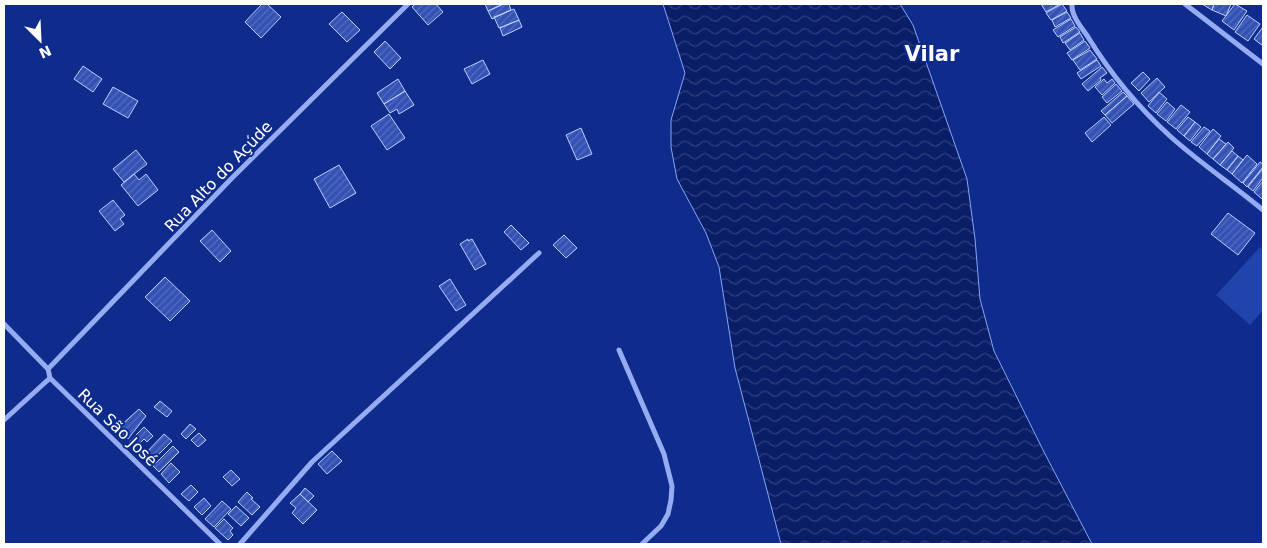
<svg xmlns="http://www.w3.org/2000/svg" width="1267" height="548" viewBox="0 0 1267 548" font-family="'DejaVu Sans',sans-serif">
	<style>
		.green { fill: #2043ac }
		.water { fill: url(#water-waves); stroke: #86a4f7 }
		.building { fill: url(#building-hatch); stroke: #bccdfe }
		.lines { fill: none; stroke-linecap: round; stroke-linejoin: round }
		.minor { stroke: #95acf3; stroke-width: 5 }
		.labels { text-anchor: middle; stroke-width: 4; stroke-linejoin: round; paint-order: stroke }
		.street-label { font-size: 16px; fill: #fff; stroke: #0f2c8c }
		.district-label { font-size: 21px; font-weight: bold; fill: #fff; stroke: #0f2c8c }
	</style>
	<defs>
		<pattern id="water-waves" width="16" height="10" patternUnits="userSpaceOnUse" patternTransform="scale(1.25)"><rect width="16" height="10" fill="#091e67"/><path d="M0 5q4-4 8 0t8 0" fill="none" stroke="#2e407e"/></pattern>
		<pattern id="building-hatch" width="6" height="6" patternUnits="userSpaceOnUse" patternTransform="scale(1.25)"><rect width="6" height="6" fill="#3352b4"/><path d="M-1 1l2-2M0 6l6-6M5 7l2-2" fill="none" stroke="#526cbf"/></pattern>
	</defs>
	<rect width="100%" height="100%" fill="#0f2c8c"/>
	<path class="green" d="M1260,247L1263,250V310L1250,325L1216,295Z"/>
	<path class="water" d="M663,4H900L913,25L967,179L975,239L980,299L994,351L1044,452L1092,544H781L735,368L719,267L706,233L677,179L671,147V120L685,73Z"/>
	<path class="building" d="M262,4H267L281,17L261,38L245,22Z
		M415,4H436L443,12L428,25L412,7Z
		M485,4H500L501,5L488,11Z
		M504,4H509L511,10L492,19L488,11Z
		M1041,4H1060L1046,12Z
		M1062,4L1067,11L1051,20L1046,13Z
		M1202,4H1214L1212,10Z
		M1214,4H1231L1226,16L1212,10Z
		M1235,4L1247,11L1234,30L1222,21Z
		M514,9L519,20L499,28L494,17Z
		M342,12L360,30L347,42L329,24Z
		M1067,12L1071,18L1055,27L1052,20Z
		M1247,15L1260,24L1248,41L1235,32Z
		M1071,19L1075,26L1058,37L1053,30Z
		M519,20L522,27L503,36L500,28Z
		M1076,27L1080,32L1063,43L1060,37Z
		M1263,27V46L1254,39Z
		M1080,33L1084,40L1070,50L1065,43Z
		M385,41L401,58L390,69L374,52Z
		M1085,41L1090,48L1072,60L1067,53Z
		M1090,50L1097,59L1080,70L1073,60Z
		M483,60L490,74L472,84L464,69Z
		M1097,60L1101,66L1081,79L1077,73Z
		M83,66L102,79L93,92L74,79Z
		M1102,67L1107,73L1100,78L1101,80L1088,91L1082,84Z
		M1143,72L1150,79L1139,91L1131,83Z
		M1157,78L1165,87L1149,102L1141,93Z
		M398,79L405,91L384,104L377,93Z
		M1104,79L1107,83L1112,79L1115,83L1102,95L1095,87Z
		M1116,84L1122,91L1107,103L1102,97Z
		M113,87L138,101L128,118L103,104Z
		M405,91L414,105L399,114L397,109L390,113L384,104Z
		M1123,92L1127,96L1105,115L1101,111Z
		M1159,92L1167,99L1156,113L1148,106Z
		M1127,96L1134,104L1112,123L1105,115Z
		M1167,102L1175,109L1166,121L1157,114Z
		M1181,105L1190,112L1176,129L1167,122Z
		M389,114L405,138L387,150L371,126Z
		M1104,117L1111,125L1092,142L1085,133Z
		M1188,117L1195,122L1184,136L1177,130Z
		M1195,122L1201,127L1190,141L1184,136Z
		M1204,127L1210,131L1197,146L1191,142Z
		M581,128L592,154L577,160L566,135Z
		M1213,129L1221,136L1207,154L1199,147Z
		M1219,139L1226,144L1213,159L1207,154Z
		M1228,142L1234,148L1220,165L1213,159Z
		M136,150L147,164L124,182L113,169Z
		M1232,151L1238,156L1227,170L1220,165Z
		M1247,155L1257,164L1242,183L1232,174Z
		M1238,156L1243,160L1232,174L1227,170Z
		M1260,162L1263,164V167L1247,187L1243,183Z
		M339,165L356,193L330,208L314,179Z
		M1263,168V178L1253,191L1248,187Z
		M134,174L139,180L146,174L158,190L138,206L121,185Z
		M1263,181V197L1262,199L1254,192Z
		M113,200L125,215L120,219L124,224L115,231L99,211Z
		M1228,213L1255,233L1238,255L1211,234Z
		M511,225L529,243L521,250L504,232Z
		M212,230L231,251L220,262L200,241Z
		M564,235L577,248L566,258L553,245Z
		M468,239V241L472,239L486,264L475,270L460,244Z
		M165,277L190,301L170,321L145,297Z
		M450,279L466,305L456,311L439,286Z
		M160,401L172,411L167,417L154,407Z
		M139,409L146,416L128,439L118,428Z
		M190,424L196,429L186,439L181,434Z
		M144,427L153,436L147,442L144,439L135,448L129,442Z
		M199,433L206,440L198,447L191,440Z
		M164,434L172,441L150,463L143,456Z
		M173,446L179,452L159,472L153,466Z
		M332,451L342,461L327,474L318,464Z
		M171,463L180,472L169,483L161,474Z
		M231,470L240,479L232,486L223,477Z
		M191,485L198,492L189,501L181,494Z
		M305,488L314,496L308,502L300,494Z
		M247,492L253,498L251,499L260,507L252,515L238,502Z
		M300,494L317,510L303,524L292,513L296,508L290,503Z
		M204,498L211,506L202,515L194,507Z
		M222,501L231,509L214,527L205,519Z
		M236,506L249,518L241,526L228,514Z
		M224,519L233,528L230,531L233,535L228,540L215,528Z"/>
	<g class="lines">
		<path class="minor" d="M1072,4C1071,16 1082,28 1088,37C1110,73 1139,108 1171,137C1200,163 1233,185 1263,210
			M1185,4L1263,64
			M4,324L48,369L50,378L220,544
			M619,350L664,454L672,486L671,500L668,514L661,526L642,544
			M48,369L231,179L408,4
			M4,420L50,378
			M240,544L312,462L539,253"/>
	</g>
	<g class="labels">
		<g class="street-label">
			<text transform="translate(218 176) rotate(-46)" y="6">Rua Alto do Açúde</text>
			<text transform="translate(118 427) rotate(44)" y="6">Rua São José</text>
		</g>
		<g class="district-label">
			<text x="932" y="61">Vilar</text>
		</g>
	</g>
	<rect width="1267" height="548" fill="none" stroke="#ffffff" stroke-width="10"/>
	<g transform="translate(40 40) rotate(156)" stroke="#0f2c8c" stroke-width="4" paint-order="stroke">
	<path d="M0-4L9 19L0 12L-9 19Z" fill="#ffffff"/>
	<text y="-8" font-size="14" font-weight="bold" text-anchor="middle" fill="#ffffff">N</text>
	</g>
</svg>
